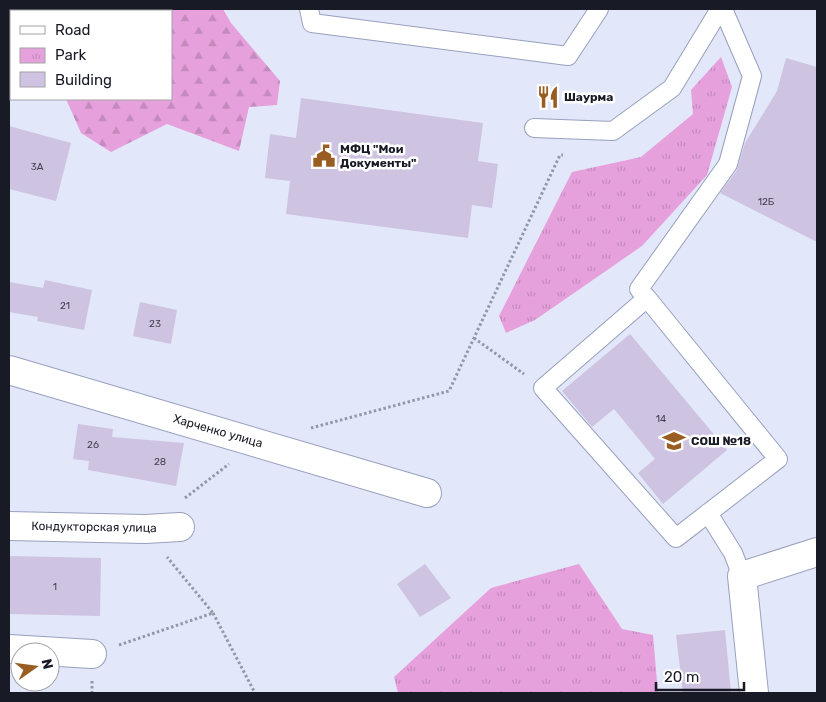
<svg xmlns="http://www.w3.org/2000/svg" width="826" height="702" viewBox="0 0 826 702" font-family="Rubik,sans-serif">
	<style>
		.forest { fill: url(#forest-firs) }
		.park { fill: url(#park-tufts) }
		.building { fill: #cec3e1 }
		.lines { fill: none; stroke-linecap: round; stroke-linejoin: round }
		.service-casing { stroke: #98a0bd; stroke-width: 20 }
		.minor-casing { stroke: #98a0bd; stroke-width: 30 }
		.path { stroke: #9397a7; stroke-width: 3; stroke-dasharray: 2.5 2.5; stroke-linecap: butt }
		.service { stroke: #fff; stroke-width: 18 }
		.minor { stroke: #fff; stroke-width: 28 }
		.labels { text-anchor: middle; stroke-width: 5; stroke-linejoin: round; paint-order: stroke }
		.number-label { font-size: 10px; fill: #464454 }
		.poi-label { font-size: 12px; font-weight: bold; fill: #181a25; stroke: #fff; text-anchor: start }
		.street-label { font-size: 12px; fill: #181a25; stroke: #fff }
	</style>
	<defs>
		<pattern id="forest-firs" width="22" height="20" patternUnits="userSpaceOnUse" patternTransform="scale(1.25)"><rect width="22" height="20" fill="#e6a1dc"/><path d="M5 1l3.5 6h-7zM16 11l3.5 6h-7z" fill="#c58abd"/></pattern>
		<pattern id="park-tufts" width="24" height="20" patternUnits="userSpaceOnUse" patternTransform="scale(1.25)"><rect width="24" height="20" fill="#e6a1dc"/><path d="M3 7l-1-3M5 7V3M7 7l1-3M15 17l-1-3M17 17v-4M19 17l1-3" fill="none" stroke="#c58abd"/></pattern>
	</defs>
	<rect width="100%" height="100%" fill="#e2e7fa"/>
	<path class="forest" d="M9,9H223L231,23L280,81L277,105L249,107L239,151L167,124L111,152L81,133L66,99H171V11H11V36L9,34Z"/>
	<path class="park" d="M721,57L732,87L707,175L642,246L535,320L506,333L499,316L572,172L641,157L693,114L691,90Z
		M579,564L622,629L653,635L658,693H398L394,677L491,588Z"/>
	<path class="building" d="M786,58L817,67V242L720,193L737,170L745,143L777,91Z
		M301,98L483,123L478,161L498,164L492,208L472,205L468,238L286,214L290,181L265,178L270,134L296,138Z
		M9,126L71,143L56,201L9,189Z
		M45,280L92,290L84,330L37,321L38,317L9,312V282L43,288Z
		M140,302L177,310L171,344L133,336Z
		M630,334L727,450L663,504L638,473L655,459L614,409L592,427L562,391Z
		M78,424L113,429L112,437L184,443L176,486L88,470L89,461L73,459Z
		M9,556L101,558L100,616L9,614Z
		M425,564L451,598L420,617L397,584Z
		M725,630L731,693H683L676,635Z"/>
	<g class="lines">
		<defs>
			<path id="service" d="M309,9L312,23L568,56L599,9
				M534,128L613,131L672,88L720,9
				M647,298L543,388L676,538L778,459L647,298L639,289L728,164L752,76L723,9
				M708,513L733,553L742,576"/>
			<path id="minor" d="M9,370L427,493
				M9,526L145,529L180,527
				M9,649L92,654
				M754,693L742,576L817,552"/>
		</defs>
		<use href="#service" class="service-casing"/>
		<use href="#minor" class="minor-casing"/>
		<path class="path" d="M474,338L524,374
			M311,428L449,391L560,155H563
			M185,498L229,464
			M213,613L255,693
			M119,645L213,613L167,557
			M92,681V693"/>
		<use href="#service" class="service"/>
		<use href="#minor" class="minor"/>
	</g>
	<defs>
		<symbol id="restaurant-bare" viewBox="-9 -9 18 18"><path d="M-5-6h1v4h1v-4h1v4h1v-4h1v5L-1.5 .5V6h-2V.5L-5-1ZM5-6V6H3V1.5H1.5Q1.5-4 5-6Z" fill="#9a5d21" stroke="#fff" stroke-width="2.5" paint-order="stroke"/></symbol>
		<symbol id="civic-bare" viewBox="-9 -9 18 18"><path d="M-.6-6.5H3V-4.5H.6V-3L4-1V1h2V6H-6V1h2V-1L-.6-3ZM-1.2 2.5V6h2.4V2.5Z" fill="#9a5d21" stroke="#fff" stroke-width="2.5" paint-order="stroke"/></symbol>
		<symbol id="school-bare" viewBox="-9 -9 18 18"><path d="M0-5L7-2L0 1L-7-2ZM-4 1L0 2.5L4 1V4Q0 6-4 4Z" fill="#9a5d21" stroke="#fff" stroke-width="2.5" paint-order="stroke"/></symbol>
	</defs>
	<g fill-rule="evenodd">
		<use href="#restaurant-bare" x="532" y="81" width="32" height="32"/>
		<use href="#civic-bare" x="308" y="140" width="32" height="32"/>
		<use href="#school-bare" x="658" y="425" width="32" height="32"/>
	</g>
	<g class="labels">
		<g class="number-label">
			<text x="37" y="170">3А</text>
			<text x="766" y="205">12Б</text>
			<text x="65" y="309">21</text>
			<text x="155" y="327">23</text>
			<text x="661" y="422">14</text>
			<text x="93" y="448">26</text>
			<text x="160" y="465">28</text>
			<text x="55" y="590">1</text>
		</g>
		<g class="poi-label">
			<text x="564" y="101">Шаурма</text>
			<text x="340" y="153">МФЦ "Мои<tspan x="340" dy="14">Документы"</tspan></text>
			<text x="691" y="445">СОШ №18</text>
		</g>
		<g class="street-label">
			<text transform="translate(218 431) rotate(16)" y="4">Харченко улица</text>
			<text transform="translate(94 527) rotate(1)" y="4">Кондукторская улица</text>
		</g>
	</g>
	<rect width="826" height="702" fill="none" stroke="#181a25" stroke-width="20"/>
	<rect x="10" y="10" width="162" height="90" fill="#ffffff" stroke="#a3a3a8"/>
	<rect x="20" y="26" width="25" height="8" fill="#ffffff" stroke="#a3a3a8"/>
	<text x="55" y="35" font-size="15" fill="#181a25">Road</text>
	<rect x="20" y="48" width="25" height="15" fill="url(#park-tufts)" stroke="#a3a3a8"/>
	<text x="55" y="60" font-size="15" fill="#181a25">Park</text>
	<rect x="20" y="72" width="25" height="15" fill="#cec3e1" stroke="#a3a3a8"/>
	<text x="55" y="85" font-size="15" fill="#181a25">Building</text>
	<g transform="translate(35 667) rotate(76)"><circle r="24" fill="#ffffff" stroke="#a3a3a8"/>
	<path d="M0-4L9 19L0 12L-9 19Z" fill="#9a5d21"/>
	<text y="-8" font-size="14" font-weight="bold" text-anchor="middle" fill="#181a25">N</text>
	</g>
	<path d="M656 682v8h88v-8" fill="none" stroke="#181a25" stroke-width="2.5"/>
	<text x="664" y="682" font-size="15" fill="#181a25" stroke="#ffffff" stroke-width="4" paint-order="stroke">20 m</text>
</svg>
